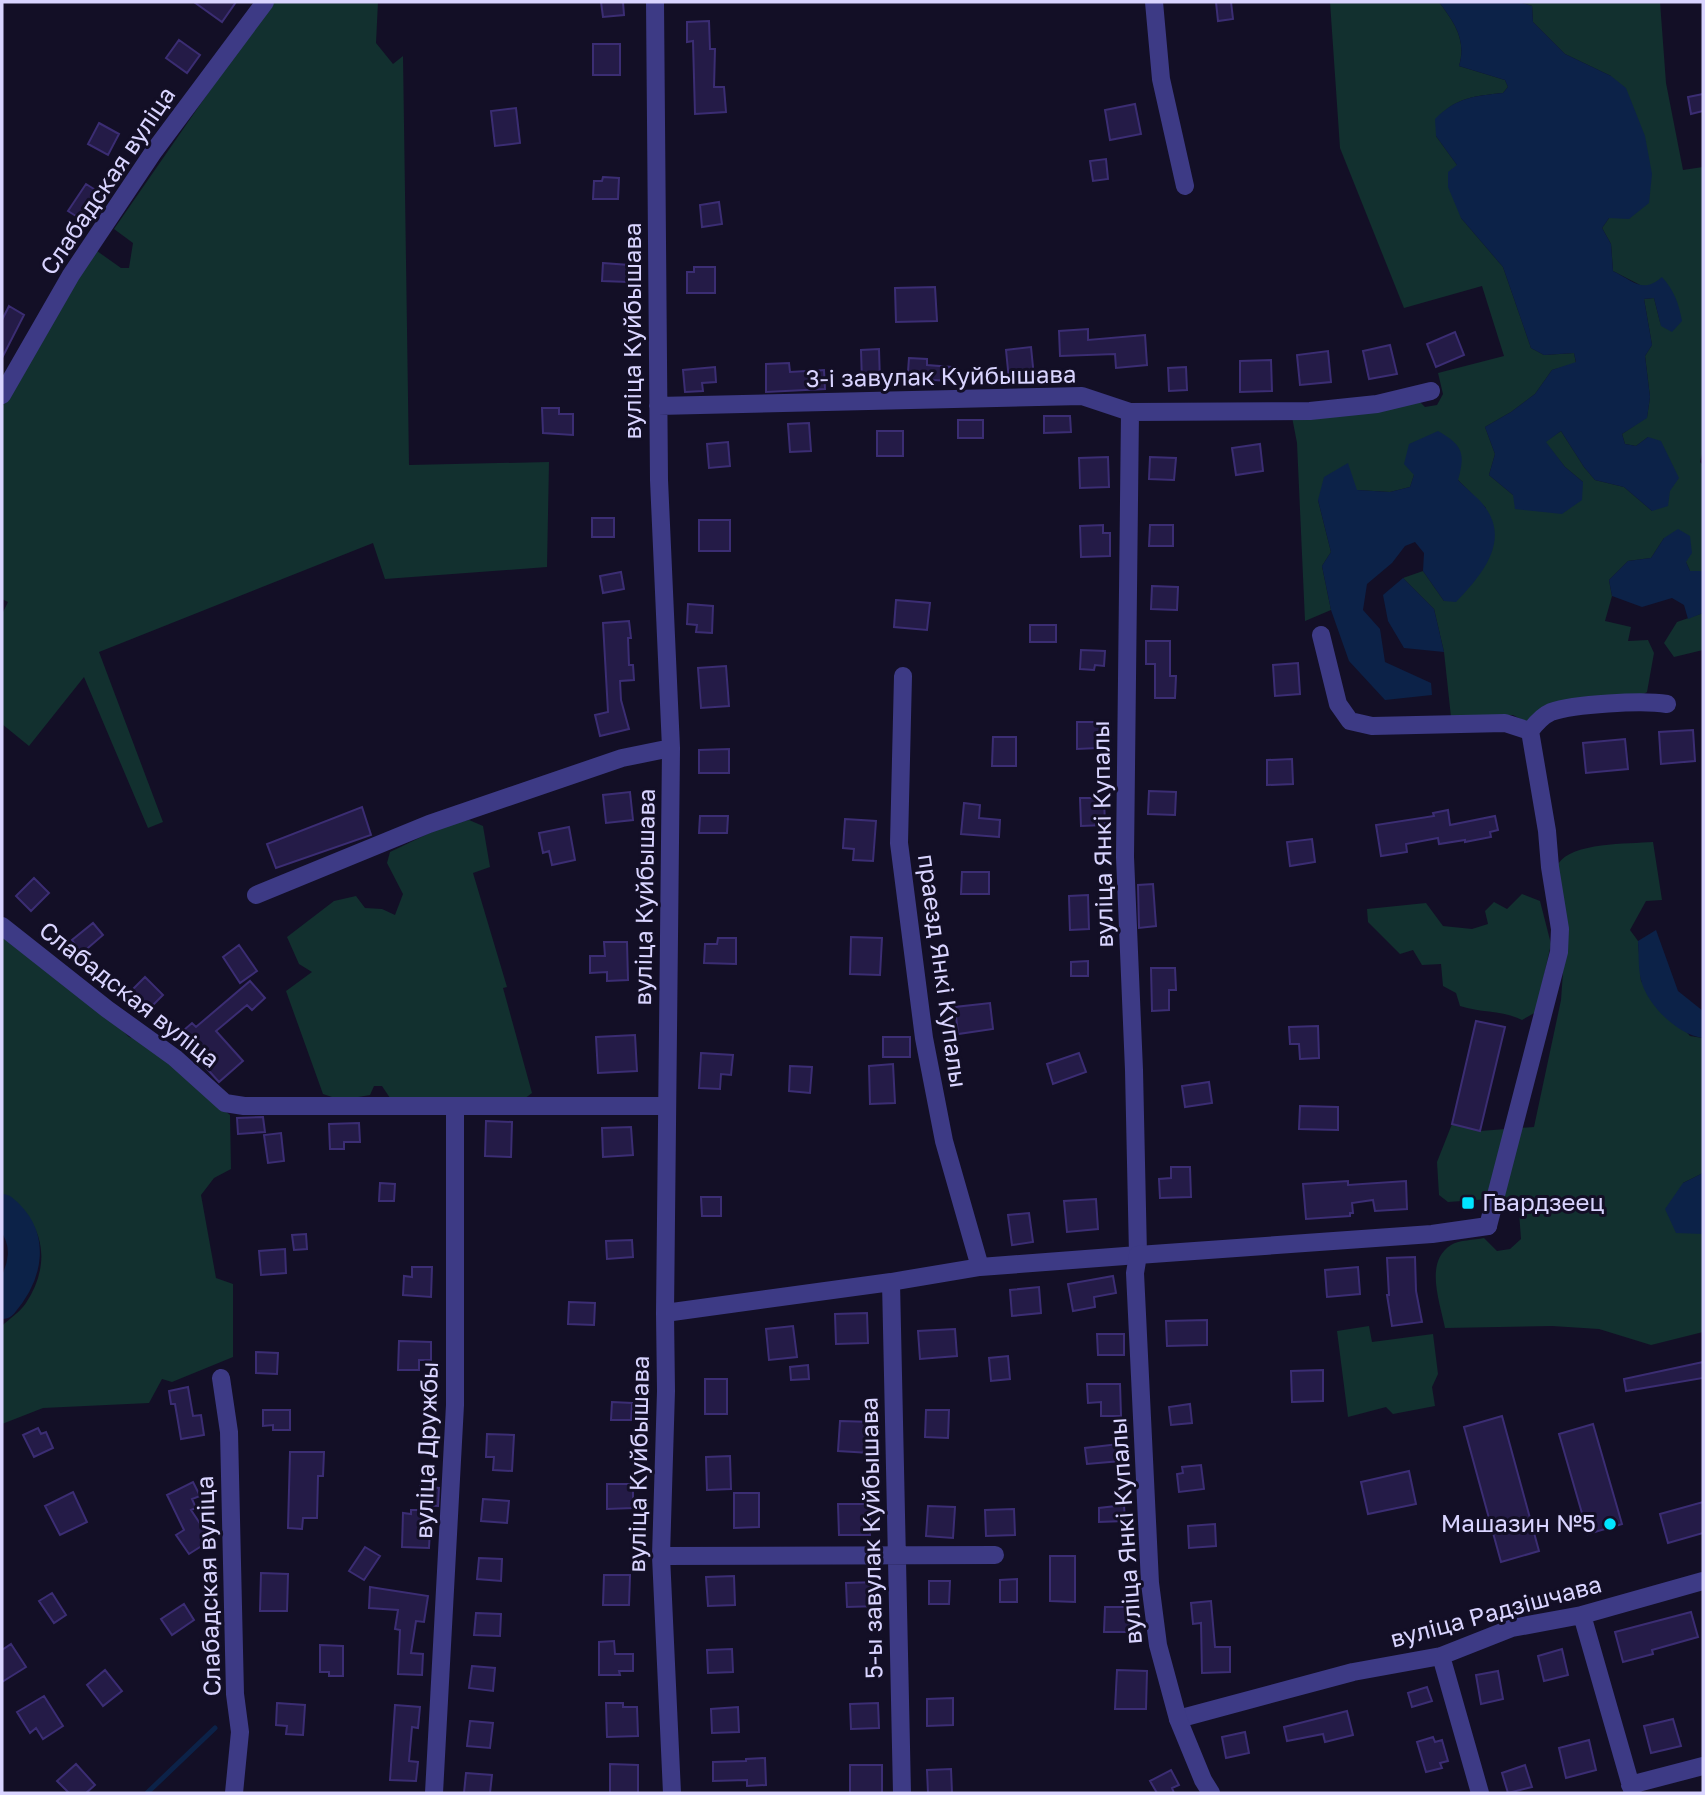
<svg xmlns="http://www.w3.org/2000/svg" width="1705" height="1795" viewBox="0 0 1705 1795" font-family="'Golos Text',sans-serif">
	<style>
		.green { fill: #12302f }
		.water { fill: #0c2248 }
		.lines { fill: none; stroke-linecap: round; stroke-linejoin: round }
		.stream { stroke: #0c2248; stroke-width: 5 }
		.river { stroke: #0c2248; stroke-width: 32 }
		.building { fill: #241b47; stroke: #3b2d73; stroke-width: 2 }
		.minor { stroke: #3d3a85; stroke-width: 18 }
		.tertiary { stroke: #3d3a85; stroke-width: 18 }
		.poi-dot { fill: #00e5ff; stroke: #130f26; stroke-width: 2.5 }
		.labels { text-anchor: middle; stroke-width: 6; stroke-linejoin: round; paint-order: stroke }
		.street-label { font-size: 24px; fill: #d9d4ff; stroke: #130f26 }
		.poi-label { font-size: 24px; fill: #d9d4ff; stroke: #130f26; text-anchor: start }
	</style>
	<rect width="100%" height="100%" fill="#130f26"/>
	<path class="green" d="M271,2H378L376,43L393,64L403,56L409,465L549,462L547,567L385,579L373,543L99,652L163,822L148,828L84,677L29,746L2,724V614L8,602L2,599V407L68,293L97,251L121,268H129L133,243L114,229Z
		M1330,2H1439C1454,22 1467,40 1459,66L1505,80L1508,87L1503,93C1474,96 1457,97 1436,119V136L1457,165L1461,218L1503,267L1531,348L1544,355L1574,353L1576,363L1552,370L1535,394L1511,412L1485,427L1495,454L1489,475L1513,495L1583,482L1565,467L1545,442L1561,431L1584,467L1595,480L1624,487L1652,511L1648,437L1636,446L1625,444L1622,434L1647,417L1650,397L1645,356L1652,345L1644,299L1654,298L1661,326L1653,286H1642L1613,271L1611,244L1602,228L1609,218L1611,76L1565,54L1533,22L1532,6L1519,2H1660L1666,83L1683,170L1703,167V450L1700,462L1703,465V571H1690L1686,562L1664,538L1651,558L1628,561L1609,580L1612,596L1605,621L1631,627L1628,641L1648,640L1654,653L1647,692L1639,697L1526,722L1513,715L1451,717L1444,652L1434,609L1403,578L1423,571L1444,601L1486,508L1458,480L1414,475L1410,487L1390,492L1356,490L1318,500L1331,552L1322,566L1331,610L1305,621L1297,443L1292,417L1419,401L1425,407L1437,405L1443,394L1438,373L1504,356L1482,286L1404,308L1340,148Z
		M1703,613V650L1674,657L1664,643L1677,622Z
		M469,820L483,826L490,867L473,873L507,987L503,988L532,1093L524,1099L390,1098L382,1086H374L370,1095L341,1100L323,1094L286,991L312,972L299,964L287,937L334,901L356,896L365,908L382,909L395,915L403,894L387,863L390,852L444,826Z
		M1653,842L1662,900L1646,901L1630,930L1638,941L1641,981L1690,1036L1703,1038V1173L1683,1183L1703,1234V1332L1651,1345L1599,1329L1552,1326L1445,1328C1440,1302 1424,1262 1451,1245C1459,1240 1474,1240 1484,1238L1497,1251L1510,1249L1521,1239L1519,1212L1504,1198L1448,1202L1439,1195L1437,1162L1452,1124L1480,1131L1534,1127L1561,1000L1566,930L1558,864C1572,842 1628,844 1653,842Z
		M1522,894L1540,901L1551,944L1536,1012L1522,1020C1502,1010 1481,1013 1460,1006L1456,993L1443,986L1441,964L1422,965L1413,950L1400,954L1368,922L1367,909L1426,903L1443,926L1472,929L1488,924L1485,911L1494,902L1507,909Z
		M2,932L117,1025L129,1037L140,1040L167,1061L230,1115L231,1169L214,1178L201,1195L216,1278L233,1284V1357L172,1382L162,1379L149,1403L43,1408L2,1424V1326C9,1319 20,1312 26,1303C53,1262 44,1219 2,1194Z
		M1369,1326L1372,1342L1433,1334L1438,1374L1432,1387L1435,1406L1393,1414L1386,1407L1348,1417L1337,1331Z"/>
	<path class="water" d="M1439,2H1519L1532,6L1533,22L1565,54L1611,76L1626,88L1645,136L1652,174L1649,203L1629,219L1609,218L1602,228L1611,244L1613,271C1633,281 1643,294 1662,277C1674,290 1679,304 1682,321L1672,332L1661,326L1654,298L1644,299L1652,345L1645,356L1650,397L1647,418L1622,434L1625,444L1636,446L1648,437L1661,441L1679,478L1670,491L1668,506L1652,511L1624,487L1595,480L1584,467L1561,431L1546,442L1565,467L1583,482L1582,500L1562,514L1515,509L1513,495L1489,475L1495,454L1485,427L1511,412L1535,394L1552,370L1576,362L1574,353L1544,355L1531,348L1503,267L1461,218L1448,187V172L1457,165L1436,136L1435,119C1457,97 1474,96 1503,93L1508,87L1505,80L1459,66C1467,40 1454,22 1439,2Z
		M1438,431C1462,445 1466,452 1458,480C1466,489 1478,497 1485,507C1511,542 1480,577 1456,602L1444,601L1423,571L1424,553L1415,542L1405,546L1392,563L1367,584L1363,610L1380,629L1385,662L1431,683L1432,695L1385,700L1349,661L1331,610L1322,566L1331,552L1318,500L1324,477L1348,463L1357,490L1390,492L1410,487L1414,475L1404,464L1409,444Z
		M1678,529L1690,536L1692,553L1686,562L1690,571H1703V613L1688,619L1684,605L1672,598L1642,607L1612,596L1609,580L1628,561L1651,558L1664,538Z
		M1403,578L1434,609L1444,652L1404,648L1388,621L1383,595Z
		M1656,930L1678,991L1703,1011V1038C1678,1035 1647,1005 1641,980C1638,968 1639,953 1638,941Z
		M1703,1173V1234L1676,1233L1665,1209L1683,1183Z"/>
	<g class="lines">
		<path class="stream" d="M147,1793L215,1728"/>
		<path class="river" d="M2,1210C35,1237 27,1274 2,1303"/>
	</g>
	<path class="building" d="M194,2H236L222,22Z
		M601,2H623L624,15L603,17Z
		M1216,2H1231L1233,19L1218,21Z
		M709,21L710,49H715L714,87H724L726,112L695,114L693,41L687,42V22Z
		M179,40L200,55L187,73L166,58Z
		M593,44H620V75H593Z
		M1703,94V111L1691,114L1688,97Z
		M1135,104L1141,134L1110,140L1105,110Z
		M516,108L520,143L495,146L491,111Z
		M99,123L119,134L108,155L88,144Z
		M1106,159L1108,179L1093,181L1090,161Z
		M603,177L619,178L618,199H593L594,181H602Z
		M86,184L105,196L87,223L68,211Z
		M719,202L722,224L702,227L700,205Z
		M603,263L629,265L628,282L602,281Z
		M694,267H715V293H687V272H694Z
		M935,287L937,321L896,322L895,288Z
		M9,306L24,315L2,358V320Z
		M1088,329V340L1145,335L1147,365L1116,368L1115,354L1060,356L1059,331Z
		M1455,332L1464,355L1436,367L1427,344Z
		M1390,345L1397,374L1369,379L1363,351Z
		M1031,347L1034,377L1009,380L1006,350Z
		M879,349L880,382H862L861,350Z
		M1328,351L1331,382L1300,385L1297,355Z
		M909,358L927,359V365L952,367V381L912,379V372H908Z
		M1271,360L1272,391L1240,392V361Z
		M789,363L790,372L824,370L825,389L766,392V364Z
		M715,367L716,382L702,383L703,391L685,392L683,370Z
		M1186,367L1187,390L1169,391L1168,368Z
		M542,408H559V414H573V435L543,433Z
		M1044,416H1070L1071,432L1044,433Z
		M958,420H983V438H958Z
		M809,423L811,451L790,452L788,424Z
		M877,431H903V456H877Z
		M728,442L730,466L709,468L707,444Z
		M1260,444L1263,471L1236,475L1232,448Z
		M1108,457L1109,487L1080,488L1079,458Z
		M1150,457L1176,458L1174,480L1149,479Z
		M592,518H614V537H592Z
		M699,520H730V551H699Z
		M1103,525V533H1110V556L1081,557L1080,526Z
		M1150,525H1173V546H1149Z
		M621,572L624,589L603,593L600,576Z
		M1152,586L1178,587L1177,610L1151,609Z
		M896,600L930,603L927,630L894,627Z
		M688,604L713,606L712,633L696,632L697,625L687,624Z
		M629,621L631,638H628L629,665H633L634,680L620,681L621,700L629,729L600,736L595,715L608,712L603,623Z
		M1030,625H1056V642H1030Z
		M1146,641H1170V676H1176L1175,698H1155V664H1146Z
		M1081,650L1105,651L1104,666L1095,665L1094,670L1080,669Z
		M1298,663L1300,694L1275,696L1273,665Z
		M726,666L729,706L701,708L698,668Z
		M1077,722H1109V743H1098V748L1077,749Z
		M1693,730L1695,761L1661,764L1659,732Z
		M993,737H1016V766H992Z
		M1625,739L1628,769L1586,773L1583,743Z
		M729,749V773H699V750Z
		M1292,759L1293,784L1267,785V760Z
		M1149,791L1176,792L1175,815L1148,814Z
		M630,792L633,820L606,823L603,795Z
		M1080,798H1104L1105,825L1081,826Z
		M964,803L980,805L979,818L1000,820L999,837L961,834Z
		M362,807L371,835L276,868L267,844Z
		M1448,810L1450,825L1495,816L1498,830L1490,832L1491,837L1465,842V840L1439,844L1438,838L1406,844L1407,852L1381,856L1376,825L1434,816L1433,813Z
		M700,816H728L727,833H699Z
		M845,819L876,821L873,861L853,860L854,849L843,848Z
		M569,827L575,860L552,865L549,851L543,853L539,833Z
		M1312,839L1315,862L1290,866L1287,842Z
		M962,872H989V894H961Z
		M34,878L49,893L31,911L16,896Z
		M1153,884L1156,926L1139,928L1138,885Z
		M1088,895L1089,929L1070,930L1069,896Z
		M93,923L103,935L82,953L72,940Z
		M851,937L882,938L880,975L850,974Z
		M718,938H736V964L704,963L705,944H717Z
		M604,942H627L628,980L607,981V972L590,973V956H605Z
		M239,945L257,971L240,983L223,957Z
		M1088,961V976H1071V962Z
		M1151,968H1175L1176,990H1169V1010L1152,1011Z
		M145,977L163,995L143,1015L125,997Z
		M250,981L265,998L252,1010L247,1005L216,1031L243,1061L219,1082L177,1036L192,1023L196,1027Z
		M990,1003L993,1029L958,1034L955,1007Z
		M1476,1021L1505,1027L1480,1131L1452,1124Z
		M1318,1026L1319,1058L1300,1059L1299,1044H1290L1289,1027Z
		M635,1035L637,1071L598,1073L596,1037Z
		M883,1037H910V1057H883Z
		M701,1053L733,1055L731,1075L721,1074L720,1089L699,1088Z
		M1079,1053L1086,1072L1053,1084L1047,1064Z
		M893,1064L895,1103L870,1104L869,1066Z
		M790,1066L812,1067L810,1093L789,1091Z
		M1209,1082L1212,1103L1185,1107L1182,1086Z
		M1300,1106L1338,1107V1130L1299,1129Z
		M263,1117L265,1132L238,1134L237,1118Z
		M486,1121L512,1122L511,1157L485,1156Z
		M359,1123L360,1142H344V1149H330L329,1124Z
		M631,1127L633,1155L603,1157L602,1128Z
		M281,1133L284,1161L268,1163L264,1135Z
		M1171,1167H1190L1191,1197L1160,1198L1159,1179L1171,1178Z
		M1348,1181V1185L1406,1181L1407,1209L1375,1211L1373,1200L1352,1203L1353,1213H1350V1216L1306,1219L1303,1184Z
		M380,1183L395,1184L394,1201H379Z
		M701,1197H721V1216H702Z
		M1096,1199L1098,1229L1067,1232L1064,1201Z
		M1029,1213L1033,1242L1012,1245L1008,1215Z
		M306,1234L307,1249L294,1250L292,1235Z
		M632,1240L633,1257L607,1259L606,1241Z
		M285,1249L286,1273L261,1275L259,1251Z
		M1415,1257L1416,1291L1422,1322L1392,1326L1387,1295H1389L1387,1258Z
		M412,1267H432L431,1297L403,1295L404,1276L412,1277Z
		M1358,1267L1360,1294L1327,1297L1325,1270Z
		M1113,1276L1116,1293L1094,1297L1095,1307L1073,1311L1068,1284Z
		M1039,1287L1041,1313L1012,1316L1010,1290Z
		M569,1302L595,1303L594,1325L568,1324Z
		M867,1313L868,1343L836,1344L835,1314Z
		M1207,1320V1345L1167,1346L1166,1321Z
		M793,1326L797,1357L769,1360L766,1329Z
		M955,1329L957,1356L920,1359L918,1331Z
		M1097,1334H1124V1355H1098Z
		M399,1341L431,1342V1360H419V1370H398Z
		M256,1352L278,1353L277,1374L256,1373Z
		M1008,1356L1010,1379L991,1381L989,1358Z
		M1703,1362V1378L1626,1391L1624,1379Z
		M808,1365L809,1379L791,1380L790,1367Z
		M1323,1370V1401L1292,1402L1291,1371Z
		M705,1379H727V1414H705Z
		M1087,1384H1120L1121,1416H1101V1402L1088,1403Z
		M188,1387L193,1416L201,1415L204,1435L181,1439L175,1404H171L169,1391Z
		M612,1402L632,1403L631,1420H611Z
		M1190,1404L1192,1423L1171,1425L1169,1407Z
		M263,1410H290V1430H273V1425L263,1426Z
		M926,1410H949L948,1438L925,1437Z
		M1502,1416L1539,1551L1501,1562L1464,1427Z
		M840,1421L872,1422L870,1453L838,1451Z
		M1593,1424L1622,1524L1588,1534L1559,1434Z
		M38,1428L41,1434L46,1432L53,1448L34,1457L23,1435Z
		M487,1434L514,1435L512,1471L493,1470L494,1457H486Z
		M1119,1444L1121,1461L1087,1464L1085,1448Z
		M290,1452H324L323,1476H318L317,1518H303L302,1529L288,1528Z
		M730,1456L731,1489L707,1490L706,1457Z
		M1201,1465L1204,1489L1179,1492L1177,1474L1183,1473L1182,1467Z
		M1409,1471L1416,1504L1368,1514L1361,1482Z
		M193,1482L200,1496L192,1499L196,1508L191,1510L211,1540L189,1554L176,1535L184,1530L167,1495Z
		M607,1484H633V1508L607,1509Z
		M420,1486L439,1488L438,1506L419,1505Z
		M73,1492L87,1522L60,1535L45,1506Z
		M734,1493H759V1527L734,1528Z
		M483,1499L509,1501L507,1523L481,1521Z
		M1703,1502V1533L1668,1543L1660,1514Z
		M838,1504H870V1535H839Z
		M1124,1505L1125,1521L1099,1522V1508Z
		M928,1506L955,1507L953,1538L926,1536Z
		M1014,1509L1015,1535L986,1536L985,1510Z
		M411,1510H431L429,1548L402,1547L403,1513L411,1514Z
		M1215,1524L1216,1546L1189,1548L1188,1526Z
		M365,1547L380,1556L364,1580L349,1571Z
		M1050,1556H1075V1602L1050,1601Z
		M479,1558L502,1559L501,1581L477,1579Z
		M261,1573L288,1574L287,1611H260Z
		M604,1575H630L629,1605H603Z
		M734,1576L735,1605L708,1606L706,1577Z
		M1017,1579V1602H1000V1580Z
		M929,1581H950L949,1604H929Z
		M878,1582L879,1606L847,1607L846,1583Z
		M370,1587L428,1596L424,1622L416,1621L411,1653L423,1654L422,1675L398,1674L400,1630L395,1629L398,1610L369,1608Z
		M52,1593L66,1615L54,1623L39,1601Z
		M1211,1601L1215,1647H1230V1672L1202,1673L1201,1623L1193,1624L1191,1603Z
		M184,1604L194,1620L172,1635L161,1619Z
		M1105,1607H1130V1632H1104Z
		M1691,1612L1698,1637L1652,1650L1653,1654L1623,1662L1615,1632Z
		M476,1613L501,1614L500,1636L474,1635Z
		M614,1641L615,1654H633V1671H619L620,1675H599V1642Z
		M11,1644L26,1667L2,1682V1650Z
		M320,1645L343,1646V1676H329V1672H320Z
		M732,1649L733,1672L708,1673L707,1650Z
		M1562,1649L1568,1675L1544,1681L1538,1656Z
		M472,1666L495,1668L493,1691L469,1688Z
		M105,1670L122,1691L103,1706L87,1685Z
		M1117,1670L1147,1671L1146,1709H1115Z
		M1498,1671L1503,1699L1481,1704L1476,1675Z
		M1427,1687L1432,1701L1412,1707L1408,1693Z
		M44,1696L63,1726L43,1739L36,1728L30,1733L17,1712Z
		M953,1698V1725L927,1726V1699Z
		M277,1703L305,1705L303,1735L286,1734L287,1726L276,1725Z
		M606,1703H623V1707H637L638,1736L607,1737Z
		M878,1703L879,1728L851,1729L850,1704Z
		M395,1705L420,1707L418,1728L412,1727L409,1761L418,1762L416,1781L390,1780Z
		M738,1707L739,1732L712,1733L711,1709Z
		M1347,1711L1353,1735L1325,1742L1323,1734L1287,1741L1284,1727Z
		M1673,1719L1681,1746L1651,1753L1644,1726Z
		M470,1721L493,1723L490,1748L467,1746Z
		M1245,1732L1249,1753L1226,1758L1222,1737Z
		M1433,1737L1435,1742L1442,1740L1448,1761L1440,1763L1442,1768L1426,1772L1417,1742Z
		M1589,1740L1596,1770L1566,1778L1559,1748Z
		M765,1758L766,1785L747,1786V1780L713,1781V1762L746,1761V1759Z
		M76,1764L95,1785L86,1793H69L57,1781Z
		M610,1764L638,1765V1793H610Z
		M850,1765H882V1793H850Z
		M1525,1765L1532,1787L1508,1793L1502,1773Z
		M951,1769L952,1793H928L927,1770Z
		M1171,1770L1179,1785L1172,1788L1174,1793H1157L1150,1781Z
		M466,1773L492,1775L490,1793H464Z"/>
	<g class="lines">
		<path class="minor" d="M655,2L659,480L671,748L665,1313L666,1391L661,1556L672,1793
			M1154,2L1161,79L1185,186
			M2,395L71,275L154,151L265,2
			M658,406L1082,396L1130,412L1310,411L1377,404L1431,391
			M1321,635L1338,704L1350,721L1372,726L1505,723L1530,731C1536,723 1542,716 1551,712C1574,704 1642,700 1667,704
			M903,676L899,843L924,1038L944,1141L980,1267
			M256,895L429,824L622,758L671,748
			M2,926L107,1009L175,1058L225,1103L244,1106H667
			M1488,1226L1559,952L1560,929L1550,867L1547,831L1530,731
			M891,1282L902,1793
			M665,1313L891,1282L980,1267L1138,1255L1134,1070L1125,857L1130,412
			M221,1378L229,1432L235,1694L240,1732L234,1793
			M661,1556L995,1555
			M1582,1615L1633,1793
			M1441,1656L1480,1793
			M1178,1719L1353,1672L1441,1656L1512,1628L1582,1615L1703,1581
			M1630,1785L1703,1766
			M434,1793L455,1405V1107"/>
		<path class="tertiary" d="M1211,1793L1203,1780L1178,1719L1158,1645L1150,1583L1135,1273L1138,1255L1432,1234L1488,1226"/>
	</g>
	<g class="poi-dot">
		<rect x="1461" y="1196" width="14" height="14" rx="3.5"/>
		<circle cx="1610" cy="1524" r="7"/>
	</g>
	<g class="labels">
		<g class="street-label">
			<text transform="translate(108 181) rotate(-56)" y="8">Слабадская вуліца</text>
			<text transform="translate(633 331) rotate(-90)" y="8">вуліца Куйбышава</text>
			<text transform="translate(941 377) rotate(-1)" y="8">3-і завулак Куйбышава</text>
			<text transform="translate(1103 834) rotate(-91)" y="8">вуліца Янкі Купалы</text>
			<text transform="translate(645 897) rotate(-89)" y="8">вуліца Куйбышава</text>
			<text transform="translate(942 971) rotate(82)" y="8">праезд Янкі Купалы</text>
			<text transform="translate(129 995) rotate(38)" y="8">Слабадская вуліца</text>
			<text transform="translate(427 1450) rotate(-88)" y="8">вуліца Дружбы</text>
			<text transform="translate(639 1464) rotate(-89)" y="8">вуліца Куйбышава</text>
			<text transform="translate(1126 1531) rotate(-94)" y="8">вуліца Янкі Купалы</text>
			<text transform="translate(872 1538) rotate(-91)" y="8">5-ы завулак Куйбышава</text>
			<text transform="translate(209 1586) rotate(-92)" y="8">Слабадская вуліца</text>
			<text transform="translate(1496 1612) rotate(-15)" y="8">вуліца Радзішчава</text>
		</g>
		<g class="poi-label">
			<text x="1482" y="1211">Гвардзеец</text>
			<text x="1596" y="1532" text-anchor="end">Машазин №5</text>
		</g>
	</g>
	<rect width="1705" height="1795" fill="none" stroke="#d9d4ff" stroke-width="7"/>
</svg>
